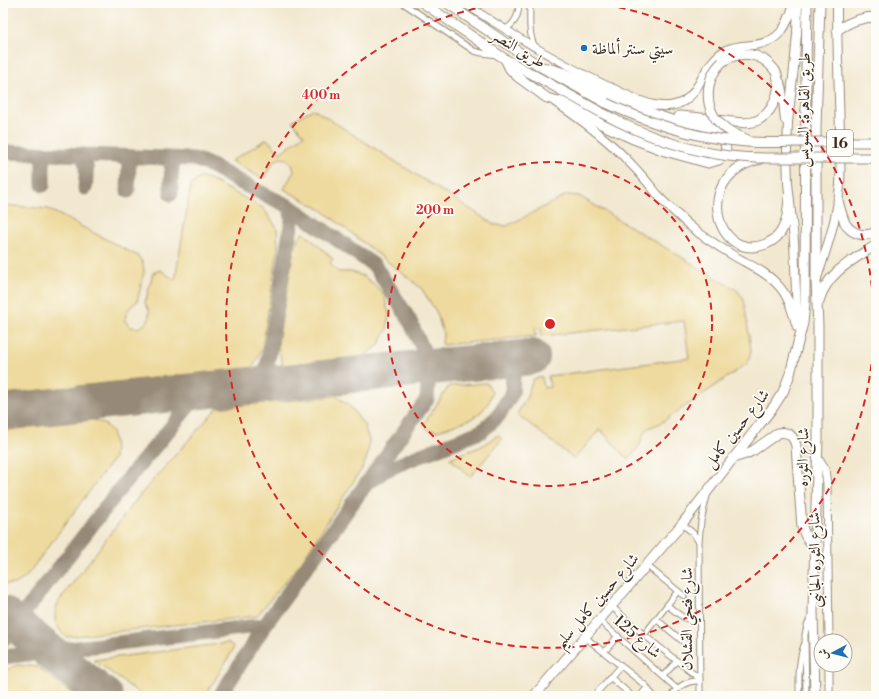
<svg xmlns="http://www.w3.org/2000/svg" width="879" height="699" viewBox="0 0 879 699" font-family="'Libre Bodoni',Amiri,serif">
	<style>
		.sand { fill: #eeda9e; stroke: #94825e }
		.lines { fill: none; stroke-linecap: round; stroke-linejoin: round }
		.taxiway { stroke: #968977; stroke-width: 15 }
		.runway { stroke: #968977; stroke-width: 36 }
		.street-casing { stroke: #968977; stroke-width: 7 }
		.secondary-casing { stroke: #968977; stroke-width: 9 }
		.primary-casing { stroke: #968977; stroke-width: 10 }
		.highway-casing { stroke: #968977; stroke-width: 11 }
		.street { stroke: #fff; stroke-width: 5 }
		.secondary { stroke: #fff; stroke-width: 7 }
		.primary { stroke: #fff; stroke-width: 8 }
		.highway { stroke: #fff; stroke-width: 9 }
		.highway-bridge-casing { stroke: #968977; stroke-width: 11; stroke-linecap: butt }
		.highway-bridge { stroke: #fff; stroke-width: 9 }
		.ring { fill: none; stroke: #d62828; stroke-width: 2; stroke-dasharray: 7 5 }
		.poi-dot { fill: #1f6fb2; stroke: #fdfcf7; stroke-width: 1.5 }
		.labels { text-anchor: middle; stroke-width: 3.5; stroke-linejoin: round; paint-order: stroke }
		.shield { fill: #fdfcf7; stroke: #75695f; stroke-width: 1 }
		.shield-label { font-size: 15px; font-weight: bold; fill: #3b2a1e }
		.street-label { font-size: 16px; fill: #3b2a1e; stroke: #fdfcf7 }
		.poi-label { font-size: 16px; fill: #3b2a1e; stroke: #fdfcf7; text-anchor: start }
		.centre { fill: #d62828; stroke: #fdfcf7; stroke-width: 2 }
		.ring-label { font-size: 12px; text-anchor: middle; font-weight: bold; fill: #d62828; stroke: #fdfcf7; stroke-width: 3.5; stroke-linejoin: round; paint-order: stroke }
	</style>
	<rect width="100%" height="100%" fill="#fdfcf7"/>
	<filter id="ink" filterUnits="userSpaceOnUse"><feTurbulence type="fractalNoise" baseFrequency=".025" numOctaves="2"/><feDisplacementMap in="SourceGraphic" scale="8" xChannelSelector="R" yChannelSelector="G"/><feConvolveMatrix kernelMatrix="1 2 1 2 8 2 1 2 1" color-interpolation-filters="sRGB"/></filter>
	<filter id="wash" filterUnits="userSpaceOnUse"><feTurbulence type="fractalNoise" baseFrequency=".012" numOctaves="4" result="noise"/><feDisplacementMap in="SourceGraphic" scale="16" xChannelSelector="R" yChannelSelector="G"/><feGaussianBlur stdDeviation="0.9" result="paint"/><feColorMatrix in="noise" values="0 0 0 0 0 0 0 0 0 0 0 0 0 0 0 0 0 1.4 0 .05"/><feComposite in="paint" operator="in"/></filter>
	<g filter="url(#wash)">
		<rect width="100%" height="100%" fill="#f2e8d0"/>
		<path class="sand" d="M313,109L495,225L507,226L567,195L579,196L738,291L744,300L751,351L748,363L661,423L648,428L644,433L640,445L628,460L600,429L574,459L517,414L526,399L533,379L542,377L544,388L550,387L548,376L689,358L684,321L541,336V328L535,329L536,336L442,345L443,334L437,313L421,288L322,210L284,189L294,171L292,164L287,159L281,158L274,161L263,179L231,161L267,139L280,153L304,135L292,121Z
			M199,178H207L263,208L277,228L278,248L262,349L253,367L3,394V205L48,209L138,256L143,263L144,272L137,302C129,307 126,311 125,321L131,327L138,328L144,325L149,319V310L145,303L153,273L160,270L175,280L191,185Z
			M302,233L310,238L333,259L330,263L338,272H352L363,276L374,284L384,295L389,314L387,330L378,346L364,356L283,365L278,347L279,328L293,252Z
			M487,383L492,392L489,402L481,412L471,419L438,431L429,430L423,425L449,386Z
			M336,396L349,405L364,425L369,440L368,454L363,467L301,562L257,616L66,637C54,625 52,617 59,601L140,495L217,408Z
			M91,419C95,421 100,422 104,424C116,431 115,446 114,458L25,578L15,584H3V431Z
			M498,435L502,439L470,477L450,458L480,447Z
			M228,643L233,646V650L205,696H143L94,660Z
			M17,665L38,667L75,696H3V672Z"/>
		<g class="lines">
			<path class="taxiway" d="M3,152L194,159C209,163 222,172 236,180C253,189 271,198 289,206L291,211L292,220L267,367
				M39,154L42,157L43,160V185
				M81,155C89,162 86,178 85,188
				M118,156L127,159L129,164L128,191
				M166,158L170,162L172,168L171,178V194
				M289,206L375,266L409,319L431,367
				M374,479L384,471L409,460L482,431L498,416L512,393L513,377L507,367L498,360
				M3,640L123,485L201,391
				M3,657L265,625
				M220,696L265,625L427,399L428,385L422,374L408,369"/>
			<path class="runway" d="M3,412L390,371L532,357
				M3,614L105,696"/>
		</g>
	</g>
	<g filter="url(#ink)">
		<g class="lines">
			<defs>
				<path id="street" d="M403,3L474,51L482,53L497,55
					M530,3C530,18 528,34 535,47
					M506,29C516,23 519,14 519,3
					M682,524L693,533L699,542
					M646,565L684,596
					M667,605C677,613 686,622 699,621
					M611,606L644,635L700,679
					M656,619L686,644
					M599,620L677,689
					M644,635L678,591
					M585,637L646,686L650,692L654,696
					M604,652L618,636
					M663,676L677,661
					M610,677L632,696
					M594,696L621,665
					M640,696L647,688
					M671,696C679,686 687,680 700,681
					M700,696L699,542L701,521L707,496
					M799,696C799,679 798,662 804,645
					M806,696L805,635L807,625L812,614"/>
				<path id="secondary" d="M464,3C511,34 559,63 610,87
					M817,456L825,469L827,484L829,641
					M829,665V696"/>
				<path id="primary" d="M780,82L782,91L785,120
					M610,87C632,98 668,118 689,97C696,91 700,82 704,74C710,65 716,55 726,50C735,46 744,46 753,45C780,42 787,27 794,3
					M555,102C582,120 610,141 632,165C643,176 652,188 662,200C671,209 681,218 691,227C705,238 721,248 736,257C750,265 766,272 777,284C789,296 792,311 797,327
					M817,278C827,248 837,218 840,186C841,169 840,152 840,134C839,90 837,47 837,3
					M797,317L794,241L788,183L787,152L788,122L794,68L797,34L798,3"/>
				<path id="highway" d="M423,3L505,59L602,113
					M447,3L541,67L606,103
					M872,3L876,4
					M837,30C849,22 861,17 876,17
					M505,59L510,69L518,77L547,98L562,102L601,124L631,138L665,151L708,163L719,160L726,152C726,145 724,137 718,133C705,123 687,124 672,120C652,114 630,105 612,96C589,85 567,71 541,67
					M679,116C695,117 710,119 725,121C734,122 744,124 753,122C771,117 782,93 777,75C776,70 771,66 768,63C754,51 736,52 722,62
					M761,159C746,162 732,170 724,183C706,213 728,259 766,244C773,241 780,235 783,228C788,219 788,207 789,198
					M838,201C840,208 842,216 845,223C851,234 865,238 876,232
					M819,301C827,272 853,260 876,245
					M733,458L746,454L754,450L778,433C788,431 794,436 796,446L802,527L806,537L815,548
					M534,696L682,524L774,406L783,392L790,374L803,323L805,303L806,75L807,3
					M815,696L813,611L818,438V326L816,281V128L820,3"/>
			</defs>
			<use href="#street" class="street-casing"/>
			<use href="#secondary" class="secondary-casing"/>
			<use href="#primary" class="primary-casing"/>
			<use href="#highway" class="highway-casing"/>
			<use href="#street" class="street"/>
			<use href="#secondary" class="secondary"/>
			<use href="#primary" class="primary"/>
			<use href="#highway" class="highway"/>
			<defs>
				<path id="highway-bridge" d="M722,62C704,79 703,110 723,126C730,133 739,136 748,140
					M606,103C645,121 685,135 727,140C750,143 772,143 794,142C821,142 849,142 876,142
					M602,113C642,135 684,150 729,156C753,159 776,158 800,158C825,158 851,158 876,158"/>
			</defs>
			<use href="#highway-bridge" class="highway-bridge-casing"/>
			<use href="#highway-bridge" class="highway-bridge"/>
		</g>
	</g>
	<g class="ring">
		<circle cx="550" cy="324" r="162"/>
		<path d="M595 3A324 324 0 1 1 505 3"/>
	</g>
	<circle class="poi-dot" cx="584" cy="48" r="4"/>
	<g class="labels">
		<rect class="shield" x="827" y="130" width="26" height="26" rx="3"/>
		<g class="shield-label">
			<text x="840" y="148">16</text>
		</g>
		<g class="street-label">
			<text transform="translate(519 48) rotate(31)" y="6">طريق النصر</text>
			<text transform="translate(803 110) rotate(-89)" y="6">طريق القاهرة, السويس</text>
			<text transform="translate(736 428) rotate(-52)" y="6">شارع حسين كامل</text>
			<text transform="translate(802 457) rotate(-89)" y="6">شارع الثوره</text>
			<text transform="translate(814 560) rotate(-91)" y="6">شارع الثوره الجانبى</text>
			<text transform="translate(596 600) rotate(-49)" y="6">شارع حسين كامل سليم</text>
			<text transform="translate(686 619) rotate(-90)" y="6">شارع فتحي القشلان</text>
			<text transform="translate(638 636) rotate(41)" y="6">شارع 125</text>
		</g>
		<g class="poi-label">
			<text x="592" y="54">سيتي سنتر ألماظة</text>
		</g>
	</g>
	<circle cx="550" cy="324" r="6" class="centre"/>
	<g class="ring-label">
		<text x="321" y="99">400 m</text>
		<text x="435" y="214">200 m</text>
	</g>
	<rect width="879" height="699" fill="none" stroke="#fdfcf7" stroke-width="16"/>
	<g transform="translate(833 653) rotate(263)"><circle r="19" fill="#fdfcf7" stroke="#afa8a0"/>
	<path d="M0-3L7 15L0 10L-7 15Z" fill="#1f6fb2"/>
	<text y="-6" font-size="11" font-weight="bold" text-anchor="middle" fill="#3b2a1e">ش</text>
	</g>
</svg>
